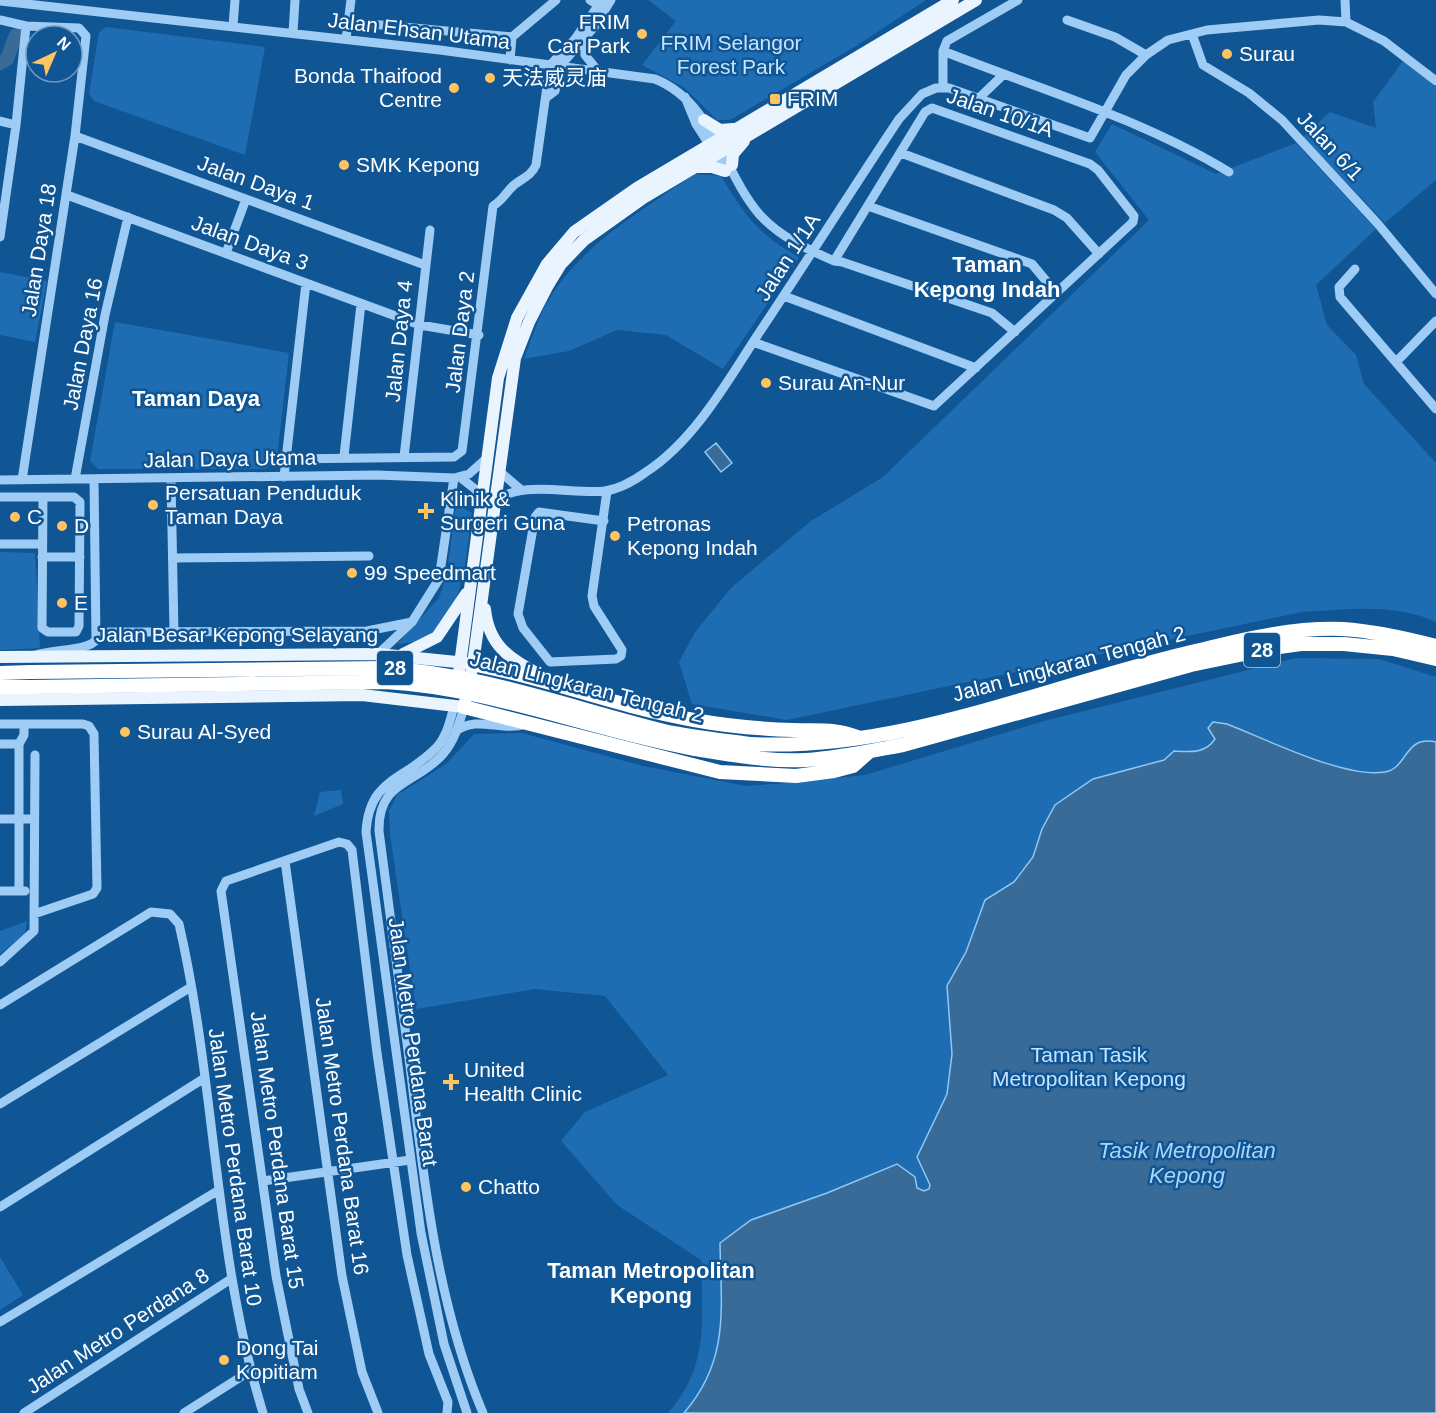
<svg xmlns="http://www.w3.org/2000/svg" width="1436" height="1413" viewBox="0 0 1436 1413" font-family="Helvetica,'Noto Sans SC',sans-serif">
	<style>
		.green { fill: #1e6db2 }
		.water { fill: #396b99; stroke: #8fc8f7; stroke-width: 1.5 }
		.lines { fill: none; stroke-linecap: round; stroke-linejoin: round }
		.river { stroke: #396b99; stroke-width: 14 }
		.minor { stroke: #9eccf4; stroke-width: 9 }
		.major { stroke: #eaf4ff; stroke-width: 12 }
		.highway { stroke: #fff; stroke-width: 14 }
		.highway-bridge { stroke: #fff; stroke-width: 14 }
		.poi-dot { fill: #ffc460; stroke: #105594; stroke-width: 2 }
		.labels { text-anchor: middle; stroke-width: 5; stroke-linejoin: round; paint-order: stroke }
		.shield { fill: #105594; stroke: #b7ccdf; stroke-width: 1.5 }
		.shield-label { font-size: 20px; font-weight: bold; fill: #fff }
		.poi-label { font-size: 21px; fill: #fff; stroke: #105594; text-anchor: start }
		.street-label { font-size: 21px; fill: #fff; stroke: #105594 }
		.park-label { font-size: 21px; fill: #c6e4fe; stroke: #105594 }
		.neighbourhood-label { font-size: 22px; font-weight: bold; fill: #fff; stroke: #105594 }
		.water-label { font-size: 22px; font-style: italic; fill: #aad5fa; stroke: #105594 }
	</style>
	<rect width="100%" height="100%" fill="#105594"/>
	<path class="green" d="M648,0H926L856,46L730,120H717L685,88L642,65L676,21Z
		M106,27L265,47L245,155L94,101L89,94L99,32Z
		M1403,61L1436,87V180L1385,223L1303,137L1330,112L1376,128L1373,102Z
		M1112,124L1216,174L1296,143L1376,229L1316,285L1327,325L1356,355L1364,384L1436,463V622C1396,603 1345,609 1302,612L787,720L692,704L679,662L695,632L731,588L811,521L883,477L1149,220L1095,152Z
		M695,174L721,176C744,215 760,236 799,257L723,369L666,335L617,330L569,351L524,359C531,341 537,320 547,303C580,245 641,211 695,174Z
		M0,272L47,281L35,342L0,335Z
		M115,322L289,353L277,458L266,469H98L90,461Z
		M456,503L472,513C465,555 466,620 420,640C414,643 404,643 397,644L439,598L447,573Z
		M0,552L35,553L40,648L0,650Z
		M1296,658L1379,659L1436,677V1413H668C710,1366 702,1318 701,1260L617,1205L561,1141L585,1112L668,1075L605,996L535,989L416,1009L390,835L389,811L397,795L446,764L474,734L522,733L643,766L746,786L788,783L865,775L1044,721Z
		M341,790L343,804L314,816L320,792Z
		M27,921L25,934L0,954V931Z
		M0,1257L23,1295L0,1310Z"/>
	<path class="water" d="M716,443L732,463L721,472L705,452Z
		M1213,722L1227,724C1266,739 1345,779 1385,772C1408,768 1404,735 1436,742V1413H684C730,1360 721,1308 720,1243L751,1220L827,1193L897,1164L915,1177L917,1188L924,1191L929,1189L930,1185L917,1157L947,1094L952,1054L947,986L966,952L985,900L1014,882L1033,857L1042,829L1055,805L1093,779L1164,760L1174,751C1190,752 1205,754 1215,739L1208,728Z"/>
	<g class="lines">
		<path class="river" d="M0,63L7,59L16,35"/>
		<path class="minor" d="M590,0L604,8
			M1345,0L1346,22
			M0,1L440,50L655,79C714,103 722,171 760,215C780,237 807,249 834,261L842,262L992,313L1015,332
			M0,20L26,26L79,28L86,36L75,136L22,480
			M1067,20L1115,37L1146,55
			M348,22L512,37
			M233,26L235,0
			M293,33L295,0
			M1192,34L1203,65L1249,93L1282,120L1378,224L1436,294
			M585,36V55L598,71
			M346,39L351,0
			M943,51C1039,89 1140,118 1229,172
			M510,60L512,37L556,0
			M550,65L575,39L602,0
			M943,88V51L947,41L1018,0
			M547,97L555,91L560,66L595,26L611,0
			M685,97L696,124L727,172
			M979,98L1003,75
			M0,121L16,125
			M75,136L425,265
			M901,153L1054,210L1067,218L1099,254
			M67,195L420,325L479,335
			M868,206L1032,264L1057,294
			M0,237L16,125L26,26
			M226,253L246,199
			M1355,269L1339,287L1340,297L1436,409
			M784,296L976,368
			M753,342L934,406L1133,222L1134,216L1098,170L1090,164L932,108L925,112L834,261
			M1396,362L1436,321
			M344,456L361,304
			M404,457L430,230
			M286,459L454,457L462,451L493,206C503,200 506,192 514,185C523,178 531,176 536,165L550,65
			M499,471L520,489
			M284,477L306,283
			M461,478L475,489L483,500
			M75,479L105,315L128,217
			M171,479L174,633
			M0,480L377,475L454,478L469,474L488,457
			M0,497H74L80,502L79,626L76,632H48L42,628L43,497
			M496,502C518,479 574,495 605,491C619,489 635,480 646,472C694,441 727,382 757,336C805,264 851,191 899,119L922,94L936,88H949L1090,138L1126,75L1146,55L1168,40L1207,30L1319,20L1346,22L1384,41L1436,81
			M604,521L539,512L535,517L518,614L523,628L550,662L616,659L621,656L622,650L594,606L592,596L607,491
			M0,544H42
			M42,557H80
			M173,558L369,556
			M97,632L367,631L412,622
			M378,654L412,622L439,579L454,478
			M36,655C52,649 88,651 96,640L94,480
			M454,706C450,721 447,736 436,748C404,781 369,778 366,832L421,1233L444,1344L467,1413
			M464,707C459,724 455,740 443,754C416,785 378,780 379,831C389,909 400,988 410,1066C424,1182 437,1305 483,1413
			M0,724H83L89,726L94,734L97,888L93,894L34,914
			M456,731C477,715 502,732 526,724
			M0,744H19
			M0,819H34
			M285,861L342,1276L362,1372L378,1413
			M0,891H25
			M19,891V744L24,735V724
			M0,962L34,931L35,755
			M0,1005L151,912L170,914L179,924C216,1085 214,1254 263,1413
			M0,1104L191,987
			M263,1181L410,1160
			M0,1207L203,1079
			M0,1322L219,1190
			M24,1413L231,1279
			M184,1413L250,1371
			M308,1413L299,1389L276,1276L221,891L226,881L339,842L347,844L352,850L377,1053L407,1255L429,1354L448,1402L447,1413"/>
		<path class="major" d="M704,120L720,130L733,129
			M732,165L733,154L744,141
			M697,167H712L725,171
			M485,609C489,650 515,661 547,679
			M403,654L437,637L466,594
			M0,657L378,654L466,663
			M457,687L498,378L517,318L547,264L574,232L637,188L953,0
			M0,700L362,695L464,707L473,664L515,358L529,322L547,287L561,264L584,240L643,198L976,0"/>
		<path class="highway" d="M473,664C547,678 618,707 694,720C727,726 760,729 793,730C821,731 833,728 860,738
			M0,673L31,672
			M0,687H30
			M464,707L720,772L796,776L834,771L853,766L870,751
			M750,744C906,752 1054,682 1204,649C1249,638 1296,627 1343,629C1375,631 1405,638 1436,646
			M695,749C732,755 769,762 806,760C839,758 871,751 903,745L1191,665L1272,648L1301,644H1344L1393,649L1436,659"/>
		<path class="highway-bridge" d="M31,672L385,668C482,674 571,708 664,731C692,737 721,740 750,744
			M30,687L385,682C491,688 591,730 695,749"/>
	</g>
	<g class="poi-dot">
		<circle cx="642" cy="34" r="6"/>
		<circle cx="1227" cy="54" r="6"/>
		<circle cx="490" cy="78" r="6"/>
		<circle cx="454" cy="88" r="6"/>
		<rect x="769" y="93" width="12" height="12" rx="3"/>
		<circle cx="344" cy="165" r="6"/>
		<circle cx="766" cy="383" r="6"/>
		<circle cx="153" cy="505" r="6"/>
		<path d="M423 502h6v6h6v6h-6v6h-6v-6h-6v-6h6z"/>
		<circle cx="15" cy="517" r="6"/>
		<circle cx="62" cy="526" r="6"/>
		<circle cx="615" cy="536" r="6"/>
		<circle cx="352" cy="573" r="6"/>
		<circle cx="62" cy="603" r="6"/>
		<circle cx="125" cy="732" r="6"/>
		<path d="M448 1073h6v6h6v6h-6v6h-6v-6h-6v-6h6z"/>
		<circle cx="466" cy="1187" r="6"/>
		<circle cx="224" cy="1360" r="6"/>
	</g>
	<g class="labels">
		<g class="shield">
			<rect x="1244" y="633" width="36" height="34" rx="4.5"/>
			<rect x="377" y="651" width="36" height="34" rx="4.5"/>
		</g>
		<g class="shield-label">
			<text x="1262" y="657">28</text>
			<text x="395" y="675">28</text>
		</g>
		<g class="poi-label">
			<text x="630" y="29" text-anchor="end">FRIM<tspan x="630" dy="24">Car Park</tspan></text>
			<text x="1239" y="61">Surau</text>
			<text x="442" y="83" text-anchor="end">Bonda Thaifood<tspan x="442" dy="24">Centre</tspan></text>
			<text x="502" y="85">天法威灵庙</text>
			<text x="787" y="106">FRIM</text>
			<text x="356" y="172">SMK Kepong</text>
			<text x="778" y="390">Surau An-Nur</text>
			<text x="165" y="500">Persatuan Penduduk<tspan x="165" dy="24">Taman Daya</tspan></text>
			<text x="440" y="506">Klinik &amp;<tspan x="440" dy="24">Surgeri Guna</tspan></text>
			<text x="27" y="524">C</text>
			<text x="627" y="531">Petronas<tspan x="627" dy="24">Kepong Indah</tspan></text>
			<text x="74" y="533">D</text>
			<text x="364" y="580">99 Speedmart</text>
			<text x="74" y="610">E</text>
			<text x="137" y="739">Surau Al-Syed</text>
			<text x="464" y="1077">United<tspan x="464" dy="24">Health Clinic</tspan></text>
			<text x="478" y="1194">Chatto</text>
			<text x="236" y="1355">Dong Tai<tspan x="236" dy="24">Kopitiam</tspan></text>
		</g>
		<g class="street-label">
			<text transform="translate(419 31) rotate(7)" y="7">Jalan Ehsan Utama</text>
			<text transform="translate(1000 113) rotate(19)" y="7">Jalan 10/1A</text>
			<text transform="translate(1330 146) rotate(47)" y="7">Jalan 6/1</text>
			<text transform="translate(256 183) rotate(20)" y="7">Jalan Daya 1</text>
			<text transform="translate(250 243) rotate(20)" y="7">Jalan Daya 3</text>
			<text transform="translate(39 250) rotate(-81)" y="7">Jalan Daya 18</text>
			<text transform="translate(788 257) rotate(-57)" y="7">Jalan 1/1A</text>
			<text transform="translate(460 332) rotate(-83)" y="7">Jalan Daya 2</text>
			<text transform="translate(399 341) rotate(-84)" y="7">Jalan Daya 4</text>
			<text transform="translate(83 344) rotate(-79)" y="7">Jalan Daya 16</text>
			<text transform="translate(230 459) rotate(-1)" y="7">Jalan Daya Utama</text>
			<text x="237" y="642">Jalan Besar Kepong Selayang</text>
			<text transform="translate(1069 664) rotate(-15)" y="7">Jalan Lingkaran Tengah 2</text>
			<text transform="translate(587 687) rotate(14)" y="7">Jalan Lingkaran Tengah 2</text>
			<text transform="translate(413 1042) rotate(82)" y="7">Jalan Metro Perdana Barat</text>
			<text transform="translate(342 1136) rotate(82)" y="7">Jalan Metro Perdana Barat 16</text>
			<text transform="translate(277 1150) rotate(82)" y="7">Jalan Metro Perdana Barat 15</text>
			<text transform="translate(235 1167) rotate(82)" y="7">Jalan Metro Perdana Barat 10</text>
			<text transform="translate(118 1331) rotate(-33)" y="7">Jalan Metro Perdana 8</text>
		</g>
		<g class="park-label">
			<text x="731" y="50">FRIM Selangor<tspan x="731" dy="24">Forest Park</tspan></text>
			<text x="1089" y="1062">Taman Tasik<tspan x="1089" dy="24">Metropolitan Kepong</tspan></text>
		</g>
		<g class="neighbourhood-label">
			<text x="987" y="272">Taman<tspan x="987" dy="25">Kepong Indah</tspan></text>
			<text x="196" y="406">Taman Daya</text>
			<text x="651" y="1278">Taman Metropolitan<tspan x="651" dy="25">Kepong</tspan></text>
		</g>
		<g class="water-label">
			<text x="1187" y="1158">Tasik Metropolitan<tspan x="1187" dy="25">Kepong</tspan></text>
		</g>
	</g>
	<g transform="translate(54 54) rotate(44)"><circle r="28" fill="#105594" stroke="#7099bf" stroke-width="1.5"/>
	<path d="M0-4.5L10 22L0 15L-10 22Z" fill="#ffc460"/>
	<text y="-9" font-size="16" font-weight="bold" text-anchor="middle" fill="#ffffff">N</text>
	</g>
</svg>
